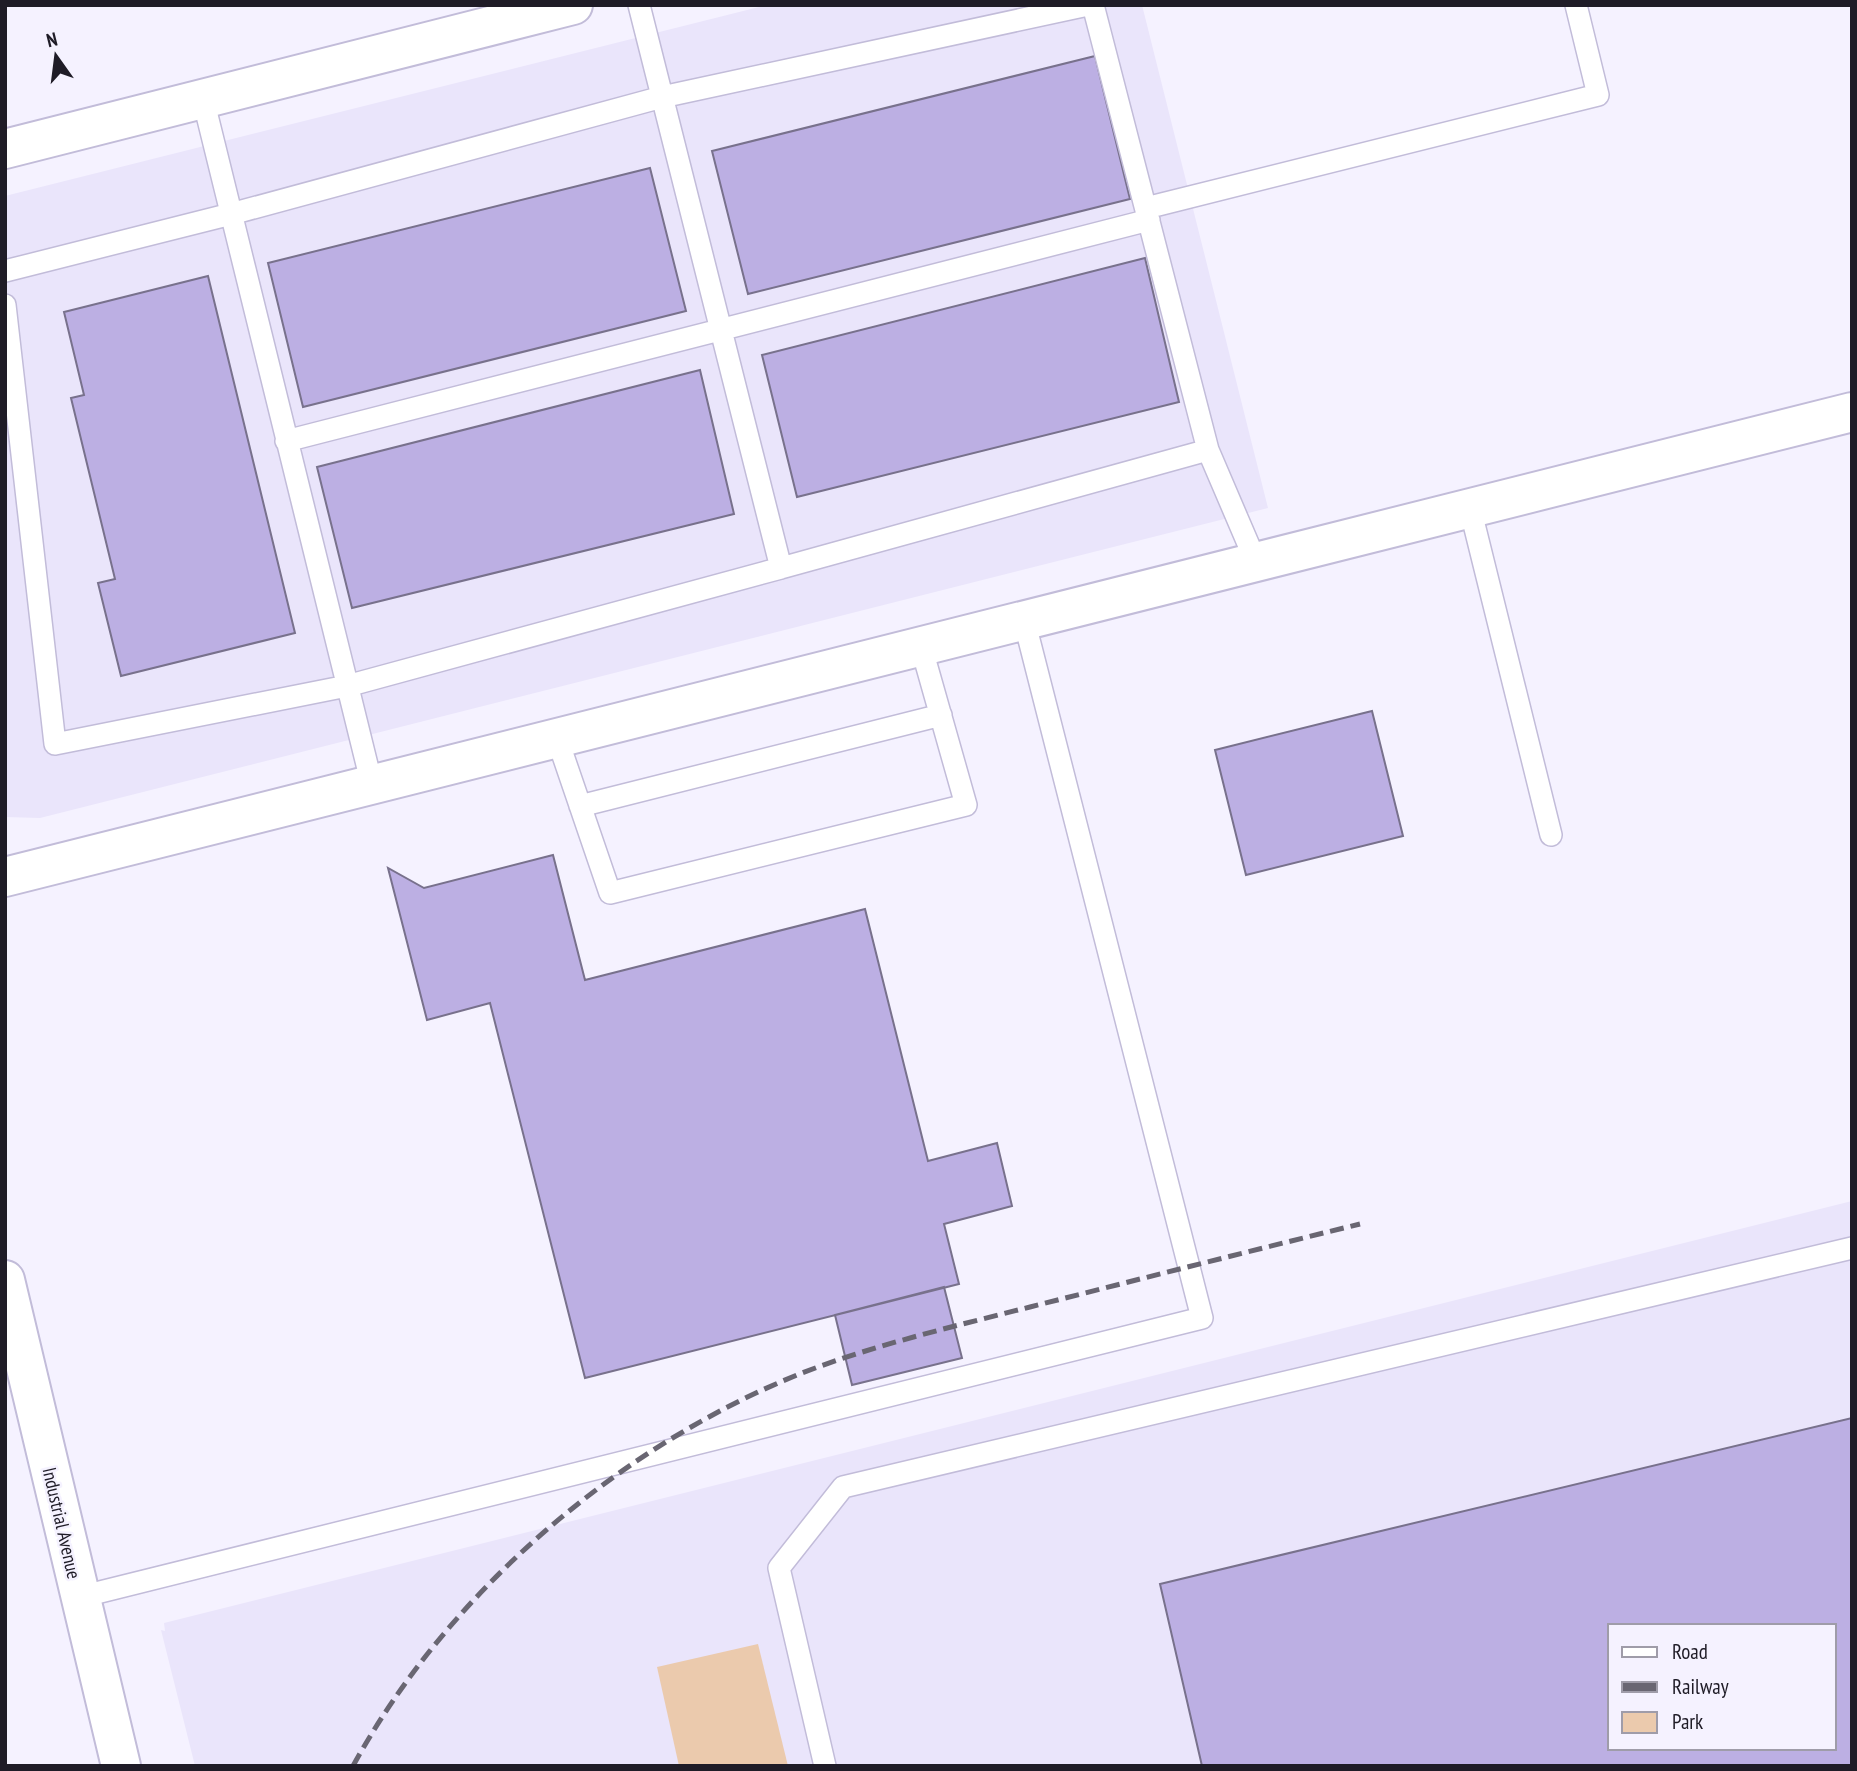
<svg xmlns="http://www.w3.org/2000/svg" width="1857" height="1771" viewBox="0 0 1857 1771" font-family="'PT Sans Narrow',sans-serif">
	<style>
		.built { fill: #eae5fb; fill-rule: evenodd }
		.green { fill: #ebcaad }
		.building { fill: #bcafe3; stroke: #78718c; stroke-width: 2; fill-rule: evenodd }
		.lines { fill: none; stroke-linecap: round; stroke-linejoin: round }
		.service-casing { stroke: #c2bcd9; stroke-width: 24 }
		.minor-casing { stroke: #c2bcd9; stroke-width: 42 }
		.secondary-casing { stroke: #c2bcd9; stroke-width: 42 }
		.service { stroke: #fff; stroke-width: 21 }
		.minor { stroke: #fff; stroke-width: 38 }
		.secondary { stroke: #fff; stroke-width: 38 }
		.rail { stroke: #696672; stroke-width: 5; stroke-dasharray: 14 7; stroke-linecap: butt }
		.labels { text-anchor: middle; stroke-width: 5; stroke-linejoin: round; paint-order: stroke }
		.street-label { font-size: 19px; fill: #1f1c27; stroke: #f5f2ff }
	</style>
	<rect width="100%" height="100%" fill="#f5f2ff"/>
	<path class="built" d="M767,5H1142L1268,508L40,818L5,817V196Z
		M1852,1201V1766H195L161,1630L165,1631L164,1623ZM1610,1626H1834V1748H1610Z"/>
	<path class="green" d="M758,1644L788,1766H679L657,1667Z"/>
	<path class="building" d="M1095,56L1130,199L748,294L712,151Z
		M650,168L686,311L303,407L268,263Z
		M1145,258L1179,402L797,497L762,355Z
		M208,276L295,633L121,676L98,583L115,579L71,398L84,395L64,312Z
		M700,370L734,514L352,608L317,467Z
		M1372,711L1403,836L1246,875L1215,750Z
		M553,855L585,980L865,909L928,1161L997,1143L1012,1206L944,1224L959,1284L585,1378L490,1003L427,1020L388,868L424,888Z
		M944,1287L962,1358L852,1385L835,1315Z
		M1852,1418V1766H1202L1160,1584ZM1610,1626H1834V1748H1610Z"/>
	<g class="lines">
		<defs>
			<path id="service" d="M639,5L781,568L1208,450L1093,5
				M203,99L372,785
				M1146,208L1598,95L1576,5
				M5,271L231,214L662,97L1088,5
				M5,305L55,744L347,686L781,568
				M286,441L1149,220
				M1208,450L1256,562
				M1470,508L1551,835
				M557,738L610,893L966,805L921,646
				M580,806L941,715
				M80,1597L1202,1318L1024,620
				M825,1766L779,1568L843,1487L1852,1248"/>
			<path id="minor" d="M5,149L573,5
				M5,877L1852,412"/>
			<path id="secondary" d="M5,1280L121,1766"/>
		</defs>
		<use href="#service" class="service-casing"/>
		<use href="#minor" class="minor-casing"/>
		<use href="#secondary" class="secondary-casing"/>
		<use href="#service" class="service"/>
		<use href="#minor" class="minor"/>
		<use href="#secondary" class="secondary"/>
		<path class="rail" d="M353,1766C448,1592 619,1446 802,1373C874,1345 955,1326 1030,1307C1140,1279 1250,1251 1360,1224"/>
	</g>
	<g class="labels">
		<g class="street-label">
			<text transform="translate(62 1523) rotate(77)" y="7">Industrial Avenue</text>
		</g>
	</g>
	<rect width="1857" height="1771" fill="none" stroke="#1f1c27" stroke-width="14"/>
	<rect x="1608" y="1624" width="228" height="126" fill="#f5f2ff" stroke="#9f9ca9" stroke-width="2"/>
	<rect x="1622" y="1647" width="35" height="10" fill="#ffffff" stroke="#9f9ca9" stroke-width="2"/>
	<text x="1672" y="1659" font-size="21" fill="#1f1c27">Road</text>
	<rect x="1622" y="1682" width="35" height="10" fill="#696672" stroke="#9f9ca9" stroke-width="2"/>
	<text x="1672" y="1694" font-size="21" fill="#1f1c27">Railway</text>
	<rect x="1622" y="1712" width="35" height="21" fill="#ebcaad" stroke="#9f9ca9" stroke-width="2"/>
	<text x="1672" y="1729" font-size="21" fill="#1f1c27">Park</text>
	<g transform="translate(56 56) rotate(346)" stroke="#f5f2ff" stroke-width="5" paint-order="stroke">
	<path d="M0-5L12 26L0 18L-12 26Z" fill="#1f1c27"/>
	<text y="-10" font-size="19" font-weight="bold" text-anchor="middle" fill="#1f1c27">N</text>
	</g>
</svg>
